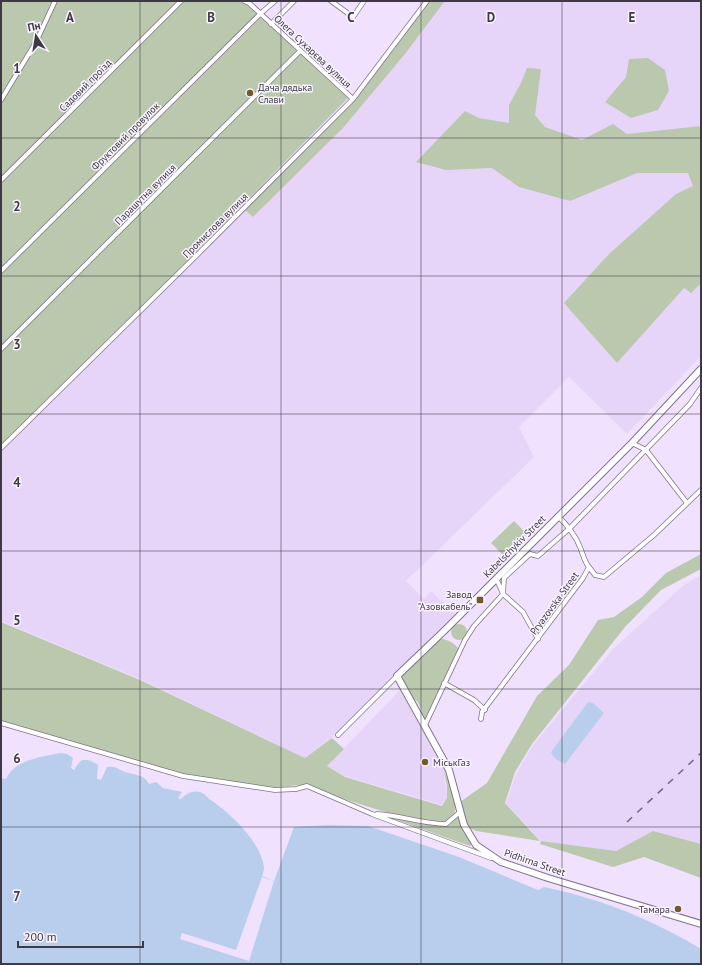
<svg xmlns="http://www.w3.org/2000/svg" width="702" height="965" viewBox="0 0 702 965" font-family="'PT Sans',sans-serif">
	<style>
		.built { fill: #e7d5f9 }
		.green { fill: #bac9ae }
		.water { fill: #b9ceed }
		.pier { fill: #f0e1fe }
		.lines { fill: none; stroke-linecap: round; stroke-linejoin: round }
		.street-casing { stroke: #80738c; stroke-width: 5.5 }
		.secondary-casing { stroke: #80738c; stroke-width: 8 }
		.street { stroke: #fff; stroke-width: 4 }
		.secondary { stroke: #fff; stroke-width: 6 }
		.rail { stroke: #706878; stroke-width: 1.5; stroke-dasharray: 7 7; stroke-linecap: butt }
		.grid { fill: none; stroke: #3e3944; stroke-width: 1; stroke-opacity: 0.55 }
		.poi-dot { fill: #75582b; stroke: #f8f3fe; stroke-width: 1.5 }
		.labels { text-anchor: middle; stroke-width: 3; stroke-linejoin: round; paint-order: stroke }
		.street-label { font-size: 10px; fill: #3e3944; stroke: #f8f3fe }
		.poi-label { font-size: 10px; fill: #3e3944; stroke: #f8f3fe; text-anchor: start }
		.grid-label { font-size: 13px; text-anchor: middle; font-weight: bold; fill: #3e3944; stroke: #f8f3fe; stroke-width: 3; stroke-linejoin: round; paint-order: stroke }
	</style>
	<rect width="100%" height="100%" fill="#f0e1fe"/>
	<path class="built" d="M445,1H699L701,3V356L627,434L569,377L519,427L534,457L406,581L424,599L431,591L455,614L332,737L305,758L140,679L1,621V452L245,210L253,217L343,128L405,54Z
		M701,575V844L653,831L616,851L541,841L506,803L517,772L533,745L613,649L684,585Z
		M400,690L443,768L446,786L447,798L442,805L344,776L327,766Z"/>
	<path class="green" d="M1,1H238L248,5L348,98L195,253L1,445Z
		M429,1H445L405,54L343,128L253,217L245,210L354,100Z
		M648,58L665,70L669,91L658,110L631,118L605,102L626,77L629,59Z
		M527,68L541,69L535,115L545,127L582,140L613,124L627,134L701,126V283L691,293L684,288L617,363L564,303L609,254L676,194L693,186L688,173H637L570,201L519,187L492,168L446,170L416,162L465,111L479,118L509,123V105L521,83Z
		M514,521L527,534L504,556L491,543Z
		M701,554V569L661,590L625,627L532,744L515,772L505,803L540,841L476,831L470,828L466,821L460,802L487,783L537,696L569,665L598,620L614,617L642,597L666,573Z
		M1,622L140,680L305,758L332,738L344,749L327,766L345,777L442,806L447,798V785L443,768C449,784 469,820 440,822L385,812L347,800L306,785H297L276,788L183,775L1,721Z
		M451 632a8 8 0 1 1 16 0a8 8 0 1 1-16 0Z
		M441,639C448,639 456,644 459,650L425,719L421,713L422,710L417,701L414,700L402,680V675L433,644Z
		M457,817H459L472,842L470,846L394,819V818C406,820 438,829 448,825C452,824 454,820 457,817Z
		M653,831L701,844V878L644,857L613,867L540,844L541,841L616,851Z"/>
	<path class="water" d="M588,702L593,703L604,713L565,764C559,761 553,758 551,752Z
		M60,753L67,754L73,758L71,768L74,770C81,758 85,757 98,765L97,779L101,780L107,767C116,766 117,769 125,772C134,775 144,774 149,784L156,782L163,788L182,792L178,798L181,799C186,794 192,790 200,792C204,793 209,799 212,801C231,814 262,843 264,868C264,870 263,874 262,876L274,881L294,827L328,825L368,826L459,857L538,890L544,887C556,890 568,892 580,896C621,907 665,927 701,949V964H1V778L6,779C14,760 41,757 60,753Z"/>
	<path class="pier" d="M262,877L274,881L249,961L180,939L182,933L236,950Z"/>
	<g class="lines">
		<defs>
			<path id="street" d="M244,1L249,3L353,99
				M331,1L353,17L364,1
				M271,24L294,1
				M1,100L36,42L55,1
				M1,180L181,1
				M1,271L261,13L275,1
				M1,349L300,51
				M632,443L646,450L687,503
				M1,448L197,255L353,99L427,1
				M558,516C567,525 575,534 580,547C583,554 584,561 589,567
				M496,578L503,594L523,612L538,639
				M444,683L474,700L485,710
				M481,719L482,712L583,578L589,567L595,575L604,577L654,535L701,490
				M1,723L183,776L275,790L296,789L307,786L372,814L491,858
				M425,725L465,640L474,626L503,594L504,578L530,554L538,556L570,528L690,404L701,388
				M338,735L397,676
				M377,814C400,815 422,824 446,824L460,812"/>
			<path id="secondary" d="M701,369L632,443L444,631L397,676L449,770L464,825L476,845L501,862L548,878L701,924"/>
		</defs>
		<use href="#street" class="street-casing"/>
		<use href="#secondary" class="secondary-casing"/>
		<use href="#street" class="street"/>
		<use href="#secondary" class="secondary"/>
		<path class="rail" d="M627,822L701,753"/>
	</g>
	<path class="grid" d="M140,1V964M281,1V964M421,1V964M562,1V964M1,138H701M1,276H701M1,414H701M1,551H701M1,689H701M1,827H701"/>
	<g class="poi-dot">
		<circle cx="250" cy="93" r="4"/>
		<rect x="476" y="596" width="8" height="8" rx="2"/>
		<circle cx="425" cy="762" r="4"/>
		<circle cx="678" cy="909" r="4"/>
	</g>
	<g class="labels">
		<g class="street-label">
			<text transform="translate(313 51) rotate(43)" y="4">Олега Сухарєва вулиця</text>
			<text transform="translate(85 85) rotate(-45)" y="4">Садовий проїзд</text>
			<text transform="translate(125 136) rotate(-45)" y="4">Фруктовий провулок</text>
			<text transform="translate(145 194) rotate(-45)" y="4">Парашутна вулиця</text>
			<text transform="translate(215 225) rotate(-45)" y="4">Промислова вулиця</text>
			<text transform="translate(514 546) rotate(-45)" y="4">Kabelschykiv Street</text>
			<text transform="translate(554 603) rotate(-54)" y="4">Pryazovska Street</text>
			<text transform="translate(535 862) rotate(19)" y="4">Pidhirna Street</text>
		</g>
		<g class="poi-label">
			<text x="258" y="91">Дача дядька<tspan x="258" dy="12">Слави</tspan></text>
			<text x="472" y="598" text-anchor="end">Завод<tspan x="472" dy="12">"Азовкабель"</tspan></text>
			<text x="433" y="766">МіськГаз</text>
			<text x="670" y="913" text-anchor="end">Тамара</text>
		</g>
	</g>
	<g class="grid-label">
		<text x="70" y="22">A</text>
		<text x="211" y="22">B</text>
		<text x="351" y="22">C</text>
		<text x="491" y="22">D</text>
		<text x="632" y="22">E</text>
		<text x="17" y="73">1</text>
		<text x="17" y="211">2</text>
		<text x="17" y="349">3</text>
		<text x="17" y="487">4</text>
		<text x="17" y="625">5</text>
		<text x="17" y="763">6</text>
		<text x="17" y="901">7</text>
	</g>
	<rect width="702" height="965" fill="none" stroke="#3e3944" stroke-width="4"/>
	<g transform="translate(36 36) rotate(348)" stroke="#f8f3fe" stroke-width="3" paint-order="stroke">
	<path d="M0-3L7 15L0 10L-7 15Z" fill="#3e3944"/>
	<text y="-6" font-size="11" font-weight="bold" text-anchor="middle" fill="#3e3944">Пн</text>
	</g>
	<path d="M18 941v6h125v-6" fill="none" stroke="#3e3944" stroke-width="2"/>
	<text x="24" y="941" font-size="12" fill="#3e3944" stroke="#f8f3fe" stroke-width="3" paint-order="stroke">200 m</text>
</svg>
